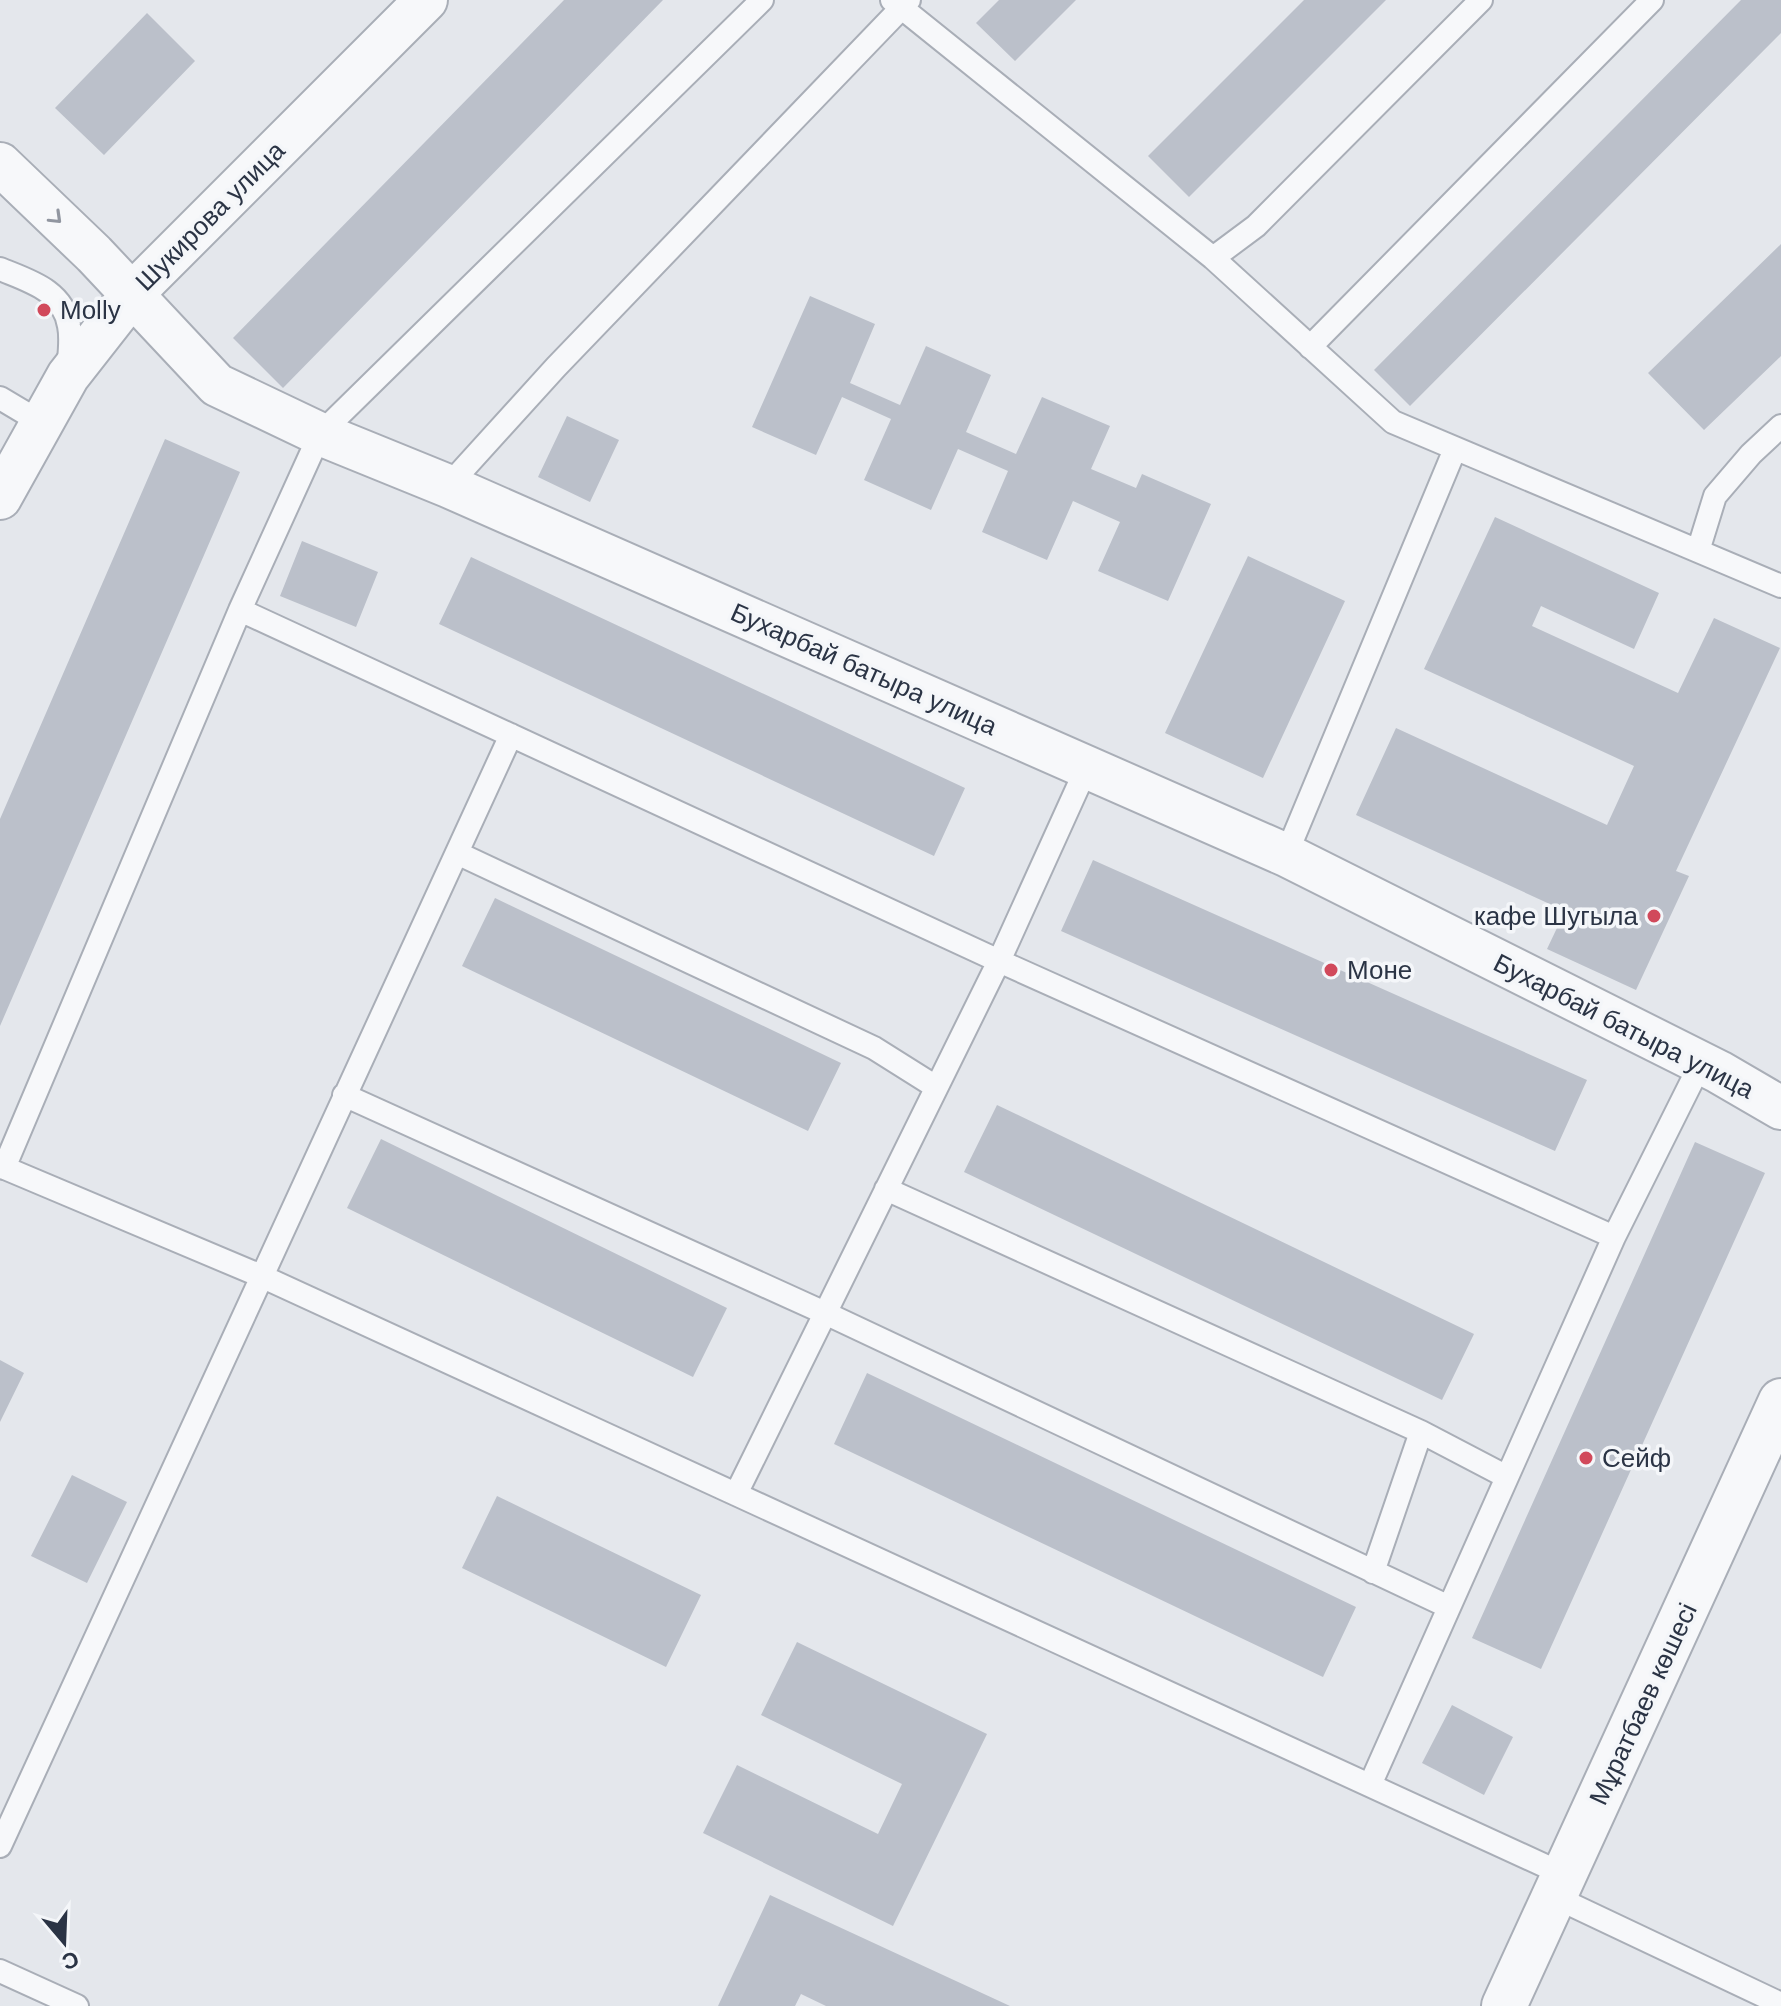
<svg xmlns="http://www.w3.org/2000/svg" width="1781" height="2006" viewBox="0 0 1781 2006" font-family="Helvetica,sans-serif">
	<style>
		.building { fill: #bbc0ca }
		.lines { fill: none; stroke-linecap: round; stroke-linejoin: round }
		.service-casing { stroke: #a9aeb7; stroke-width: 26 }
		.minor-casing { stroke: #a9aeb7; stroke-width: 46 }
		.tertiary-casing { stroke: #a9aeb7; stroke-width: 48 }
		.service { stroke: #f7f8fa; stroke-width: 22 }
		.minor { stroke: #f7f8fa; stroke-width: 42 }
		.tertiary { stroke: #f7f8fa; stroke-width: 44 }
		.oneway { stroke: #9196a0 }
		.poi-dot { fill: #d1495b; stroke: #f4f6f9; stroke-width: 3 }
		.labels { text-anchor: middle; stroke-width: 7; stroke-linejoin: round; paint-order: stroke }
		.street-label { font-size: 26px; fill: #2b3445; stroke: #f4f6f9 }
		.poi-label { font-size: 26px; fill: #2b3445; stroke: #f4f6f9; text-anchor: start }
	</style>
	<rect width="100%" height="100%" fill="#e4e7ec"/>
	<path class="building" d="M564,0H663L283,388L233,338Z
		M999,0H1076L1015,61L976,23Z
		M1304,0H1386L1189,197L1148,156Z
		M1741,0H1781V33L1410,406L1374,370Z
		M147,13L195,61L104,155L55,108Z
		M1781,244V356L1704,430L1648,373Z
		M810,296L875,324L850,383L900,405L926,346L991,375L966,432L1016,454L1042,397L1110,426L1091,469L1136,488L1142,474L1211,504L1168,601L1098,571L1120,522L1073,501L1047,560L982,532L1008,471L958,449L931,510L864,480L891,419L842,397L816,455L752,427Z
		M567,416L619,440L590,502L538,477Z
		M165,439L240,472L0,1026V819Z
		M1495,517L1659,593L1634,649L1541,606L1532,626L1678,693L1714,618L1780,648L1676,871L1689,876L1636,990L1547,949L1565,911L1356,815L1396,728L1607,825L1634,766L1424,669Z
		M302,541L378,572L356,627L280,596Z
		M1248,556L1345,601L1263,778L1165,733Z
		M471,557L965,788L934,856L439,624Z
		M1093,860L1587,1080L1555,1151L1061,931Z
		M495,898L841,1063L808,1131L462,966Z
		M997,1105L1474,1334L1442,1400L964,1172Z
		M381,1139L727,1308L693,1377L347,1208Z
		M1695,1142L1765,1173L1541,1669L1472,1638Z
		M0,1360L24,1373L0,1422Z
		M867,1373L1356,1607L1323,1677L834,1444Z
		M72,1475L127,1502L87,1583L31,1556Z
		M497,1496L701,1595L666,1667L462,1568Z
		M797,1642L987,1734L893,1926L703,1833L737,1765L878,1834L902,1784L761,1715Z
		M1452,1705L1513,1737L1484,1795L1422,1763Z
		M770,1895L1010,2006H826L801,1994L795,2006H718Z"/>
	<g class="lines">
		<defs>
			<path id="service" d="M892,0L1213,258L1393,422L1781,586
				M1213,258L1256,226L1481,0
				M0,269C29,281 63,290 69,326C72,340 69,357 68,371
				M1310,347L1652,0
				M0,398L42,423
				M448,486L556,367L909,0
				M1698,551L1715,496L1751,454L1781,426
				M240,610L999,961L1614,1237
				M457,853L874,1048L936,1087
				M1286,855L1455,449
				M344,1095L825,1313L1449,1607
				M0,1166L261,1276L1565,1875
				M4,1168L240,610L320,434L762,0
				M886,1189L1421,1432L1507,1477
				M736,1494L999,961L1087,767
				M1373,1572L1421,1432
				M1370,1785L1614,1237L1701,1063
				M0,1846L511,735
				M1555,1897L1781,2004
				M0,1971L77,2006"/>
			<path id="minor" d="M0,164L94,254L217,385L320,434L448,486L1286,855L1719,1072L1781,1108
				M0,498L68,376L133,293L426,0"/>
			<path id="tertiary" d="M1504,2006L1781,1401"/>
		</defs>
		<use href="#service" class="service-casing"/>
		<use href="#minor" class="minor-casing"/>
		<use href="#tertiary" class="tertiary-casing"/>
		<use href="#service" class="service"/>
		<use href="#minor" class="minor"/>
		<use href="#tertiary" class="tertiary"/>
	</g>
	<defs><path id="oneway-chevron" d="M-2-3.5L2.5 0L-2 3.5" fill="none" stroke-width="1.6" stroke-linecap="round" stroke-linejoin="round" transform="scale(2)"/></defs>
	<use class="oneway" href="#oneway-chevron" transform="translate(56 218) rotate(44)"/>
	<g class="poi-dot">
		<circle cx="44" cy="310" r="8"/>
		<circle cx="1654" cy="916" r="8"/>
		<circle cx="1331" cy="970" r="8"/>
		<circle cx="1586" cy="1458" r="8"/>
	</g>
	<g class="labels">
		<g class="street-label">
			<text transform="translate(210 216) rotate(-45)" y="9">Шукирова улица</text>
			<text transform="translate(864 669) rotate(24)" y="9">Бухарбай батыра улица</text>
			<text transform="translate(1624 1026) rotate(27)" y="9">Бухарбай батыра улица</text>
			<text transform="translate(1643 1704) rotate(-65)" y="9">Мұратбаев көшесі</text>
		</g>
		<g class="poi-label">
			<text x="60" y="319">Molly</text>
			<text x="1638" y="925" text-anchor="end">кафе Шугыла</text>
			<text x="1347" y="979">Моне</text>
			<text x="1602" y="1467">Сейф</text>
		</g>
	</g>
	<g transform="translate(64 1942) rotate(161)" stroke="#f4f6f9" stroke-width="6" paint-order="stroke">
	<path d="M0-6L14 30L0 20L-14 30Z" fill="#2b3445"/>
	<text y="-12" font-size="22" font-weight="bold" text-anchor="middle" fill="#2b3445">С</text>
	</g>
</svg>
